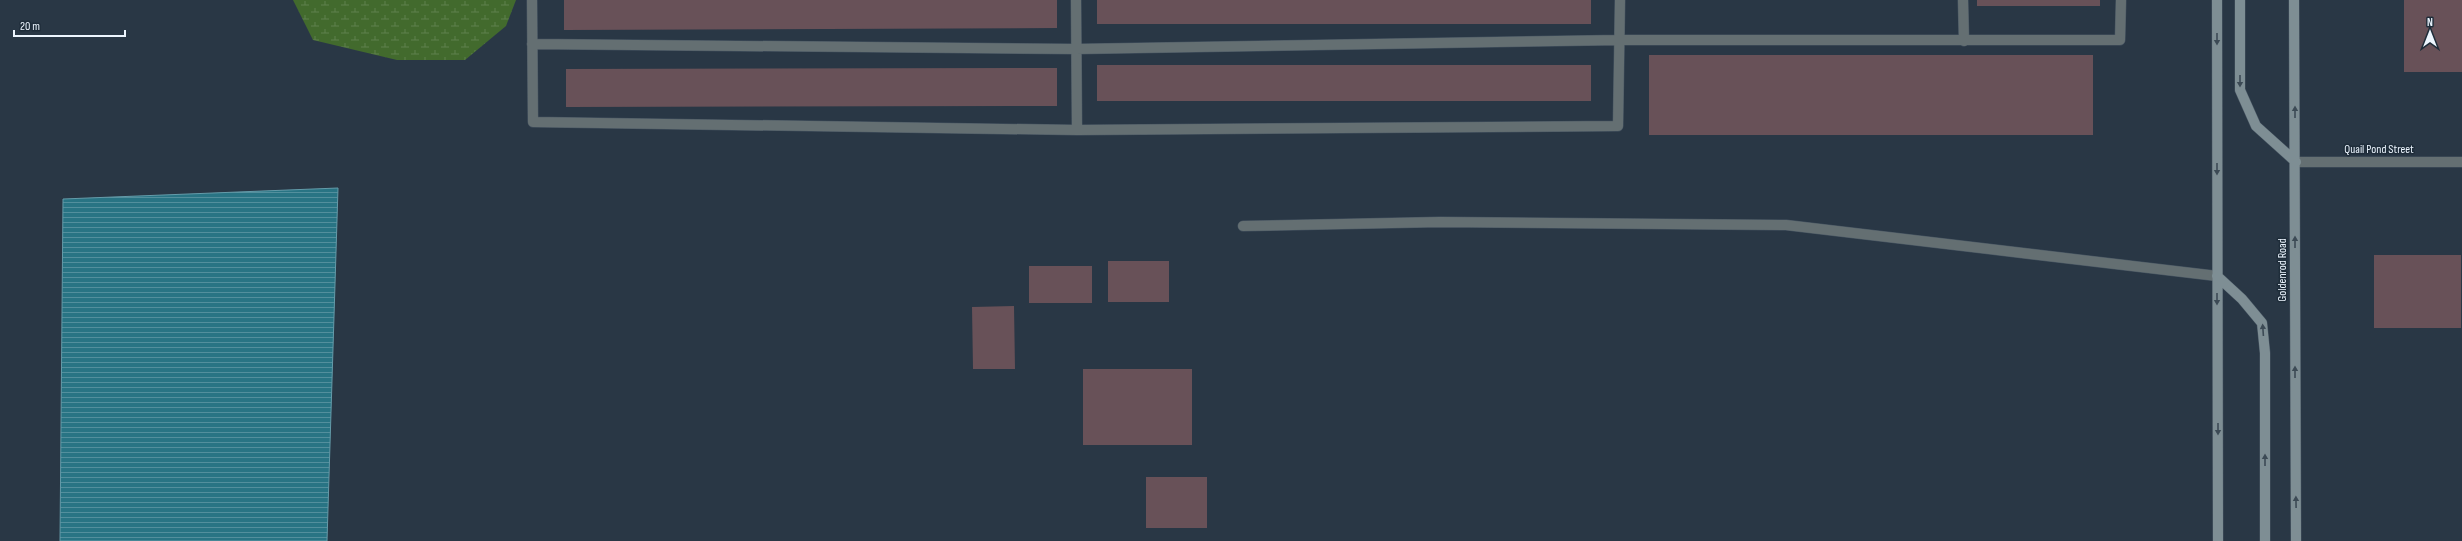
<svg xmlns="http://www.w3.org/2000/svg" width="2462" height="541" viewBox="0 0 2462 541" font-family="'Sofia Sans Condensed',sans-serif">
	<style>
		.wetland { fill: url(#wetland-marsh) }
		.water { fill: url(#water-rules); stroke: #649ba9 }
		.building { fill: #685158 }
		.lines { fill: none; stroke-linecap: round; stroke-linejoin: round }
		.service-casing { stroke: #485663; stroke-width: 11 }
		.minor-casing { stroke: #485663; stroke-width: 11 }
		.secondary-casing { stroke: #485663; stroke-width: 11 }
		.service { stroke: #646f72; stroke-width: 10 }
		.minor { stroke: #646f72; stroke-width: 10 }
		.secondary { stroke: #7e8e94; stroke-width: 10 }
		.oneway { fill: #3c4a55 }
		.labels { text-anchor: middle; stroke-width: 3; stroke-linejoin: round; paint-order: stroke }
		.street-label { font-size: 12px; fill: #edf6ff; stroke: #1f2d3a }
	</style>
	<defs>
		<pattern id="wetland-marsh" width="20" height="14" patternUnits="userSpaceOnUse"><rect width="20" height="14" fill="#426a2d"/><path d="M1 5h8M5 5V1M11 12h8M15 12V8" fill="none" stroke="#5e804c"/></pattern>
		<pattern id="water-rules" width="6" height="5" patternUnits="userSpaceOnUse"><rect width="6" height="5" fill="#297484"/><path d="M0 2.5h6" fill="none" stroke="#538f9d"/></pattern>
	</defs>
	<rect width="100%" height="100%" fill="#293745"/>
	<path class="wetland" d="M293,0H516L506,26L465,60H397L313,40Z"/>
	<path class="water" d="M338,188L327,541H60L63,199Z"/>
	<path class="building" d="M564,0H1057V28L564,30Z
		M1097,0H1591V24H1097Z
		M1977,0H2100V6H1977Z
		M2404,0H2462V72H2404Z
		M1649,55H2093V135H1649Z
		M1097,65H1591V101H1097Z
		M1057,68V106L566,107V69Z
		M2374,255H2461V328H2374Z
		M1108,261H1169V302H1108Z
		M1029,266H1092V303H1029Z
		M1014,306L1015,369H973L972,307Z
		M1083,369H1192V445H1083Z
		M1146,477H1207V528H1146Z"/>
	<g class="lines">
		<defs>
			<path id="service" d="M532,0L533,122L1077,130L1618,126L1620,0
				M1076,0L1077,130
				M1963,0L1964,41
				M532,44L1076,49L1620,40H2120L2121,0
				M1243,226L1440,222L1786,225L2217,276"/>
			<path id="minor" d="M2296,162H2462"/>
			<path id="secondary" d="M2217,0L2218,541
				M2240,0V90L2256,126L2296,162
				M2294,0L2296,541
				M2217,276L2242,299L2262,323L2265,353V541"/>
		</defs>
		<use href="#service" class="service-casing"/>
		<use href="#minor" class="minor-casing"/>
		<use href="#secondary" class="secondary-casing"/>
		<use href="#service" class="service"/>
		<use href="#minor" class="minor"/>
		<use href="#secondary" class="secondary"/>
	</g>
	<defs><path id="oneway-solid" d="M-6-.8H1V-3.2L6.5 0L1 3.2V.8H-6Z"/></defs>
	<g class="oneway">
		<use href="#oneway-solid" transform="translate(2217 39) rotate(90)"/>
		<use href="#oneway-solid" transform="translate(2240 81) rotate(90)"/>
		<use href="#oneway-solid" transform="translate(2295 112) rotate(-90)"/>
		<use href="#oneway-solid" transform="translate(2217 169) rotate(90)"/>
		<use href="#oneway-solid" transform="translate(2295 242) rotate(-90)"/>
		<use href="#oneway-solid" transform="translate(2217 299) rotate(90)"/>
		<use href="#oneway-solid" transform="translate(2263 330) rotate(-94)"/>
		<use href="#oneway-solid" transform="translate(2295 372) rotate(-90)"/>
		<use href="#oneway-solid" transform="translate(2218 429) rotate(90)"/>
		<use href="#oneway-solid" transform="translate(2265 460) rotate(-90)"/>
		<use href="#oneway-solid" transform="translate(2296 502) rotate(-91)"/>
	</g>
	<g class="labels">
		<g class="street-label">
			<text x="2379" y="153">Quail Pond Street</text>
			<text transform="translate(2282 270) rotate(-90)" y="4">Goldenrod Road</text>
		</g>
	</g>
	<g transform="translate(2430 32)" stroke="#1f2d3a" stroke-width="3" paint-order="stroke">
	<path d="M0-3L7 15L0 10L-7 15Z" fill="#edf6ff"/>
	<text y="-6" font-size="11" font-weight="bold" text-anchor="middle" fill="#edf6ff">N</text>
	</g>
	<path d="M14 30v6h111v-6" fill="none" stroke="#edf6ff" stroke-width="2"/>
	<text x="20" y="30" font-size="12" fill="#edf6ff" stroke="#1f2d3a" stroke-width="3" paint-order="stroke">20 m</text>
</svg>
